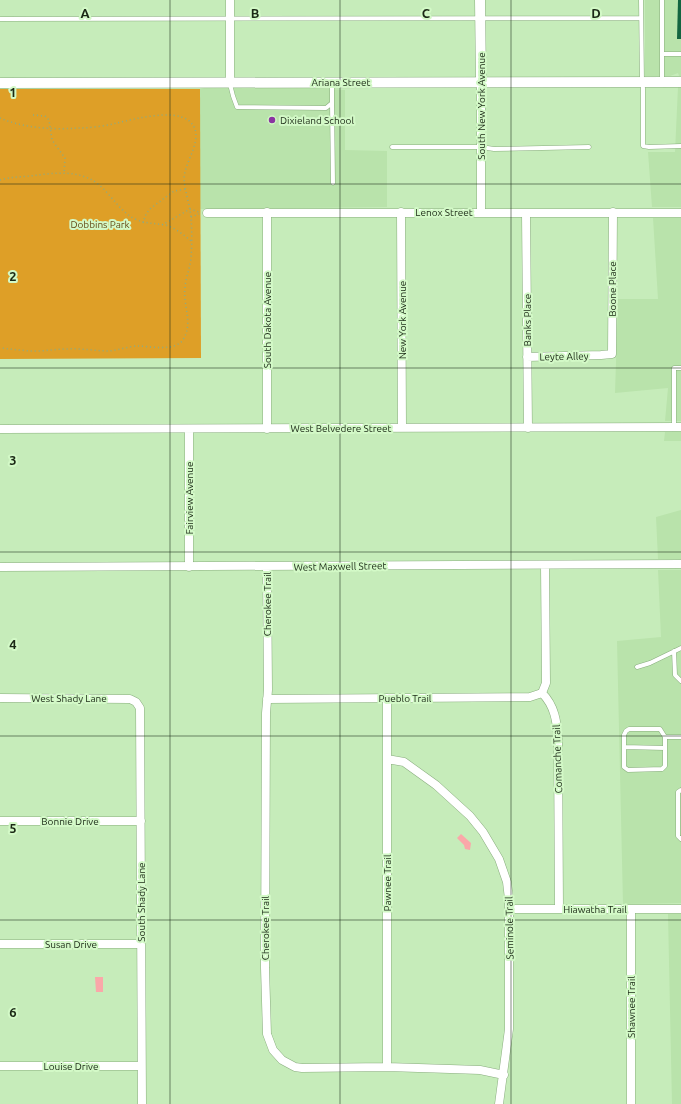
<svg xmlns="http://www.w3.org/2000/svg" width="681" height="1104" viewBox="0 0 681 1104" font-family="Ubuntu,sans-serif">
	<style>
		.built { fill: #b9e3ab }
		.green { fill: #de9f27 }
		.water { fill: #faa8a9 }
		.building { fill: #136540 }
		.lines { fill: none; stroke-linecap: round; stroke-linejoin: round }
		.service-casing { stroke: #89ad7e; stroke-width: 5 }
		.minor-casing { stroke: #89ad7e; stroke-width: 9 }
		.tertiary-casing { stroke: #89ad7e; stroke-width: 11 }
		.path { stroke: #8dab83; stroke-width: 1.5; stroke-dasharray: 1 3; stroke-linecap: butt }
		.service { stroke: #fff; stroke-width: 4 }
		.minor { stroke: #fff; stroke-width: 8 }
		.tertiary { stroke: #fff; stroke-width: 10 }
		.grid { fill: none; stroke: #1a2815; stroke-width: 1; stroke-opacity: 0.55 }
		.poi-dot { fill: #8a34a1; stroke: #d3f9c7; stroke-width: 1.5 }
		.labels { text-anchor: middle; stroke-width: 4; stroke-linejoin: round; paint-order: stroke }
		.street-label { font-size: 10px; fill: #1a2815; stroke: #d3f9c7 }
		.poi-label { font-size: 10px; fill: #1a2815; stroke: #d3f9c7; text-anchor: start }
		.park-label { font-size: 10px; fill: #664a17; stroke: #d3f9c7 }
		.grid-label { font-size: 13px; text-anchor: middle; font-weight: bold; fill: #1a2815; stroke: #d3f9c7; stroke-width: 4; stroke-linejoin: round; paint-order: stroke }
	</style>
	<rect width="100%" height="100%" fill="#c6ecba"/>
	<path class="built" d="M645,0H681V76H679L678,73L670,76H645Z
		M230,82L345,90V150L387,151V207L200,209V89Z
		M678,87H681V207H652L648,152H675Z
		M653,218H681V421H665L668,388L615,393L618,299H658Z
		M665,432H681V441H664Z
		M681,510V559H658L656,517Z
		M658,570H681V903L623,904L617,641L661,637Z
		M668,914H681V1104H672Z"/>
	<path class="green" d="M0,89H200L201,358L0,359Z"/>
	<path class="water" d="M461,834L471,843L470,850L465,849L464,845L457,838Z
		M95,977H103V992H96Z"/>
	<path class="building" d="M678,0H681V39H677Z"/>
	<g class="lines">
		<defs>
			<path id="service" d="M641,0L642,81L643,88V146L649,147L681,146
				M662,0V81
				M0,19L641,18
				M662,54H681
				M230,84L233,96L237,107L326,108L332,103V83
				M332,103L333,183
				M392,147H481L494,149L589,147
				M674,427V368H681
				M674,651L675,675L681,681
				M637,667L650,663L681,648
				M629,729H660L665,737V766L662,769L628,770L624,767V735L626,731Z
				M665,737H681
				M624,747L665,748
				M681,790L678,792V836L681,839"/>
			<path id="minor" d="M230,82V0
				M267,212V429
				M401,212L402,428
				M207,213H681
				M481,213V82
				M526,213L528,428
				M527,357L601,355L612,354L613,212
				M0,429L681,427
				M189,429V567
				M0,567L681,564
				M267,567L268,690L266,713L265,968L267,1034L273,1050L282,1060L295,1067L302,1068L387,1067L450,1069L480,1070L504,1075
				M542,693C555,706 557,722 558,740L559,909
				M542,693L546,683L545,565
				M0,698L130,699L136,702L140,708L142,1104
				M387,698V1067
				M267,699L530,697L542,693
				M387,759L404,762L436,785L470,816L483,832L499,859L507,882L509,899V1029L499,1104
				M0,821H141
				M510,909H681
				M631,909V1104
				M0,944H141
				M0,1066H141"/>
			<path id="tertiary" d="M480,0L481,82
				M0,83L681,82"/>
		</defs>
		<use href="#service" class="service-casing"/>
		<use href="#minor" class="minor-casing"/>
		<use href="#tertiary" class="tertiary-casing"/>
		<path class="path" d="M33,115L45,116L49,120L52,140L65,158L64,173
			M0,118C23,128 53,130 78,128C90,128 105,126 117,123C134,119 172,109 188,120C208,135 184,161 184,179C185,192 190,205 191,218C192,231 192,245 191,258C190,268 186,277 185,287C183,302 190,316 187,330C186,334 184,340 180,343C169,351 149,346 136,346C127,347 118,350 109,351C95,351 81,348 66,349C56,349 46,351 36,351C24,351 12,349 0,348
			M0,180C10,177 20,177 30,176C53,173 79,169 98,184C112,195 119,211 135,219C146,224 154,223 165,225C174,227 184,235 191,241
			M191,217L199,214
			M143,223L146,214L151,208L174,191L186,189
			M162,225L190,209L199,212"/>
		<use href="#service" class="service"/>
		<use href="#minor" class="minor"/>
		<use href="#tertiary" class="tertiary"/>
	</g>
	<path class="grid" d="M170,0V1104M340,0V1104M511,0V1104M0,184H681M0,368H681M0,552H681M0,736H681M0,920H681"/>
	<circle class="poi-dot" cx="272" cy="120" r="4"/>
	<g class="labels">
		<g class="street-label">
			<text x="341" y="86">Ariana Street</text>
			<text transform="translate(481 106) rotate(-90)" y="4">South New York Avenue</text>
			<text x="444" y="216">Lenox Street</text>
			<text transform="translate(612 289) rotate(-90)" y="4">Boone Place</text>
			<text transform="translate(267 320) rotate(-90)" y="4">South Dakota Avenue</text>
			<text transform="translate(402 320) rotate(-90)" y="4">New York Avenue</text>
			<text transform="translate(527 320) rotate(-90)" y="4">Banks Place</text>
			<text transform="translate(564 356) rotate(-1)" y="4">Leyte Alley</text>
			<text x="341" y="432">West Belvedere Street</text>
			<text transform="translate(189 498) rotate(-90)" y="4">Fairview Avenue</text>
			<text transform="translate(340 566) rotate(-1)" y="4">West Maxwell Street</text>
			<text transform="translate(267 604) rotate(-90)" y="4">Cherokee Trail</text>
			<text x="69" y="702">West Shady Lane</text>
			<text x="405" y="702">Pueblo Trail</text>
			<text transform="translate(557 759) rotate(-92)" y="4">Comanche Trail</text>
			<text x="70" y="825">Bonnie Drive</text>
			<text transform="translate(387 883) rotate(-90)" y="4">Pawnee Trail</text>
			<text transform="translate(141 902) rotate(-90)" y="4">South Shady Lane</text>
			<text x="595" y="913">Hiawatha Trail</text>
			<text transform="translate(265 928) rotate(-90)" y="4">Cherokee Trail</text>
			<text transform="translate(509 928) rotate(-91)" y="4">Seminole Trail</text>
			<text x="71" y="948">Susan Drive</text>
			<text transform="translate(631 1007) rotate(-90)" y="4">Shawnee Trail</text>
			<text x="71" y="1070">Louise Drive</text>
		</g>
		<g class="poi-label">
			<text x="280" y="124">Dixieland School</text>
		</g>
		<g class="park-label">
			<text x="100" y="228">Dobbins Park</text>
		</g>
	</g>
	<g class="grid-label">
		<text x="85" y="18">A</text>
		<text x="255" y="18">B</text>
		<text x="426" y="18">C</text>
		<text x="596" y="18">D</text>
		<text x="13" y="97">1</text>
		<text x="13" y="281">2</text>
		<text x="13" y="465">3</text>
		<text x="13" y="649">4</text>
		<text x="13" y="833">5</text>
		<text x="13" y="1017">6</text>
	</g>
</svg>
